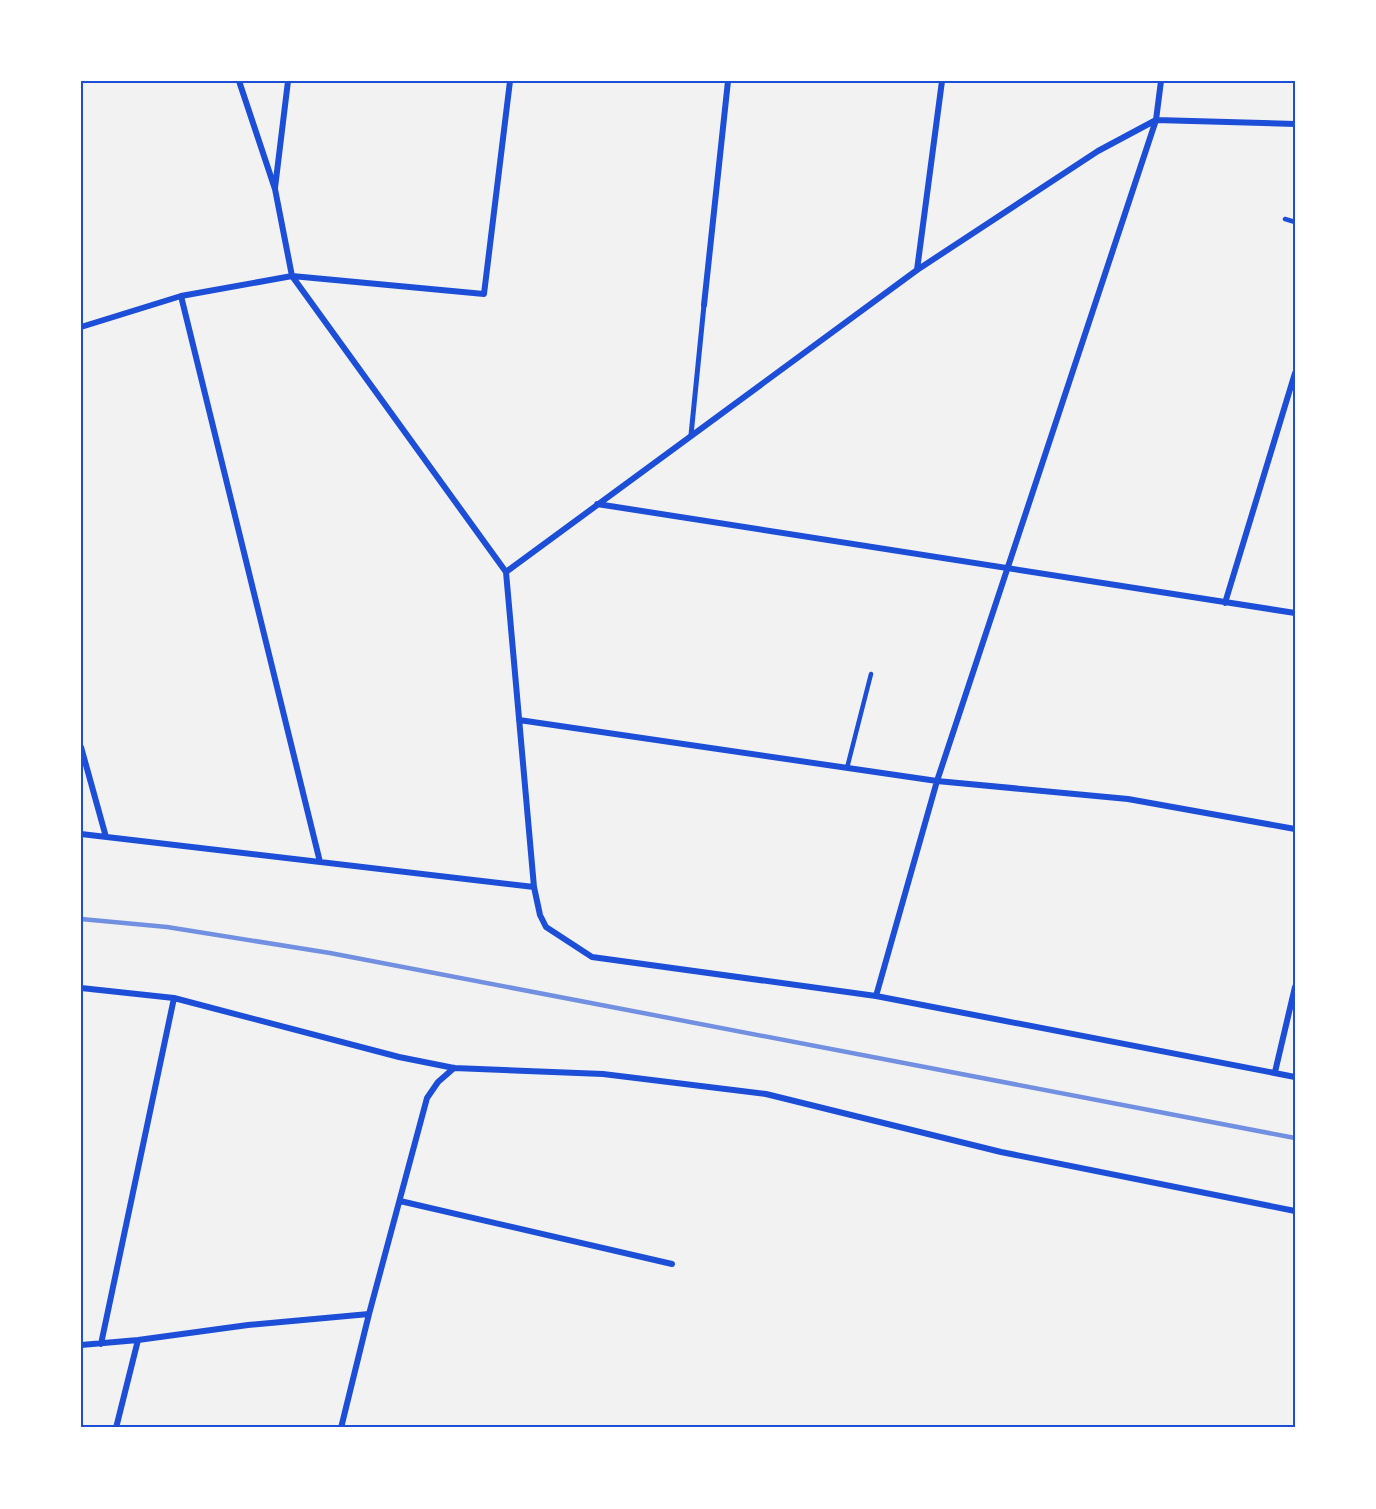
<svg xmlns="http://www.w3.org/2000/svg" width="1376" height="1509" viewBox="0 0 1376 1509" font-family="'Archivo Narrow',sans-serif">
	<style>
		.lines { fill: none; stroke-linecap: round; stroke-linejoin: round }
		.service { stroke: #1d4ed8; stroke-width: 4.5 }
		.pedestrian { stroke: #1d4ed8; stroke-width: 5 }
		.minor { stroke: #1d4ed8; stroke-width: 6 }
		.rail { stroke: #7290e2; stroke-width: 4.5 }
		.neatline { fill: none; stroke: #1d4ed8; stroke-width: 2 }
	</style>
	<rect width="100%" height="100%" fill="#f2f2f2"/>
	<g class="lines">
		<path class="service" d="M1285,219L1295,222
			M847,768L871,674"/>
		<path class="pedestrian" d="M691,435L704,305"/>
		<path class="minor" d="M239,81L275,189L292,276L506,572L534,887L540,915L546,927L592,957L876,996L1295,1077
			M1156,120L1295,124
			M275,188L288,81
			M917,270L942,81
			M181,296L320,862
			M704,305L728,81
			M81,327L181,296L292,276L484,294L510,81
			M597,504L1295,613
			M506,572L917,270L1098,151L1156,120
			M1225,603L1295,373
			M519,720L937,781L1128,799L1295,829
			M81,747L106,837
			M81,834L534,887
			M81,988L174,998L399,1057L454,1068L603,1074L766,1094L1001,1152L1295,1211
			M876,996L937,781L1156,120L1161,81
			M1275,1072L1295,987
			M400,1201L672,1264
			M101,1344L174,998
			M81,1345L138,1340L248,1325L369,1314
			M116,1428L138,1340
			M341,1428L369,1314L427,1098L438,1082L454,1068"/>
		<path class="rail" d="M81,919L167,927L330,953L1295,1138"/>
	</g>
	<rect width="1376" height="1509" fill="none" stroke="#ffffff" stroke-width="165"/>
	<rect x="82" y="82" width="1212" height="1344" class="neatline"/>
</svg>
